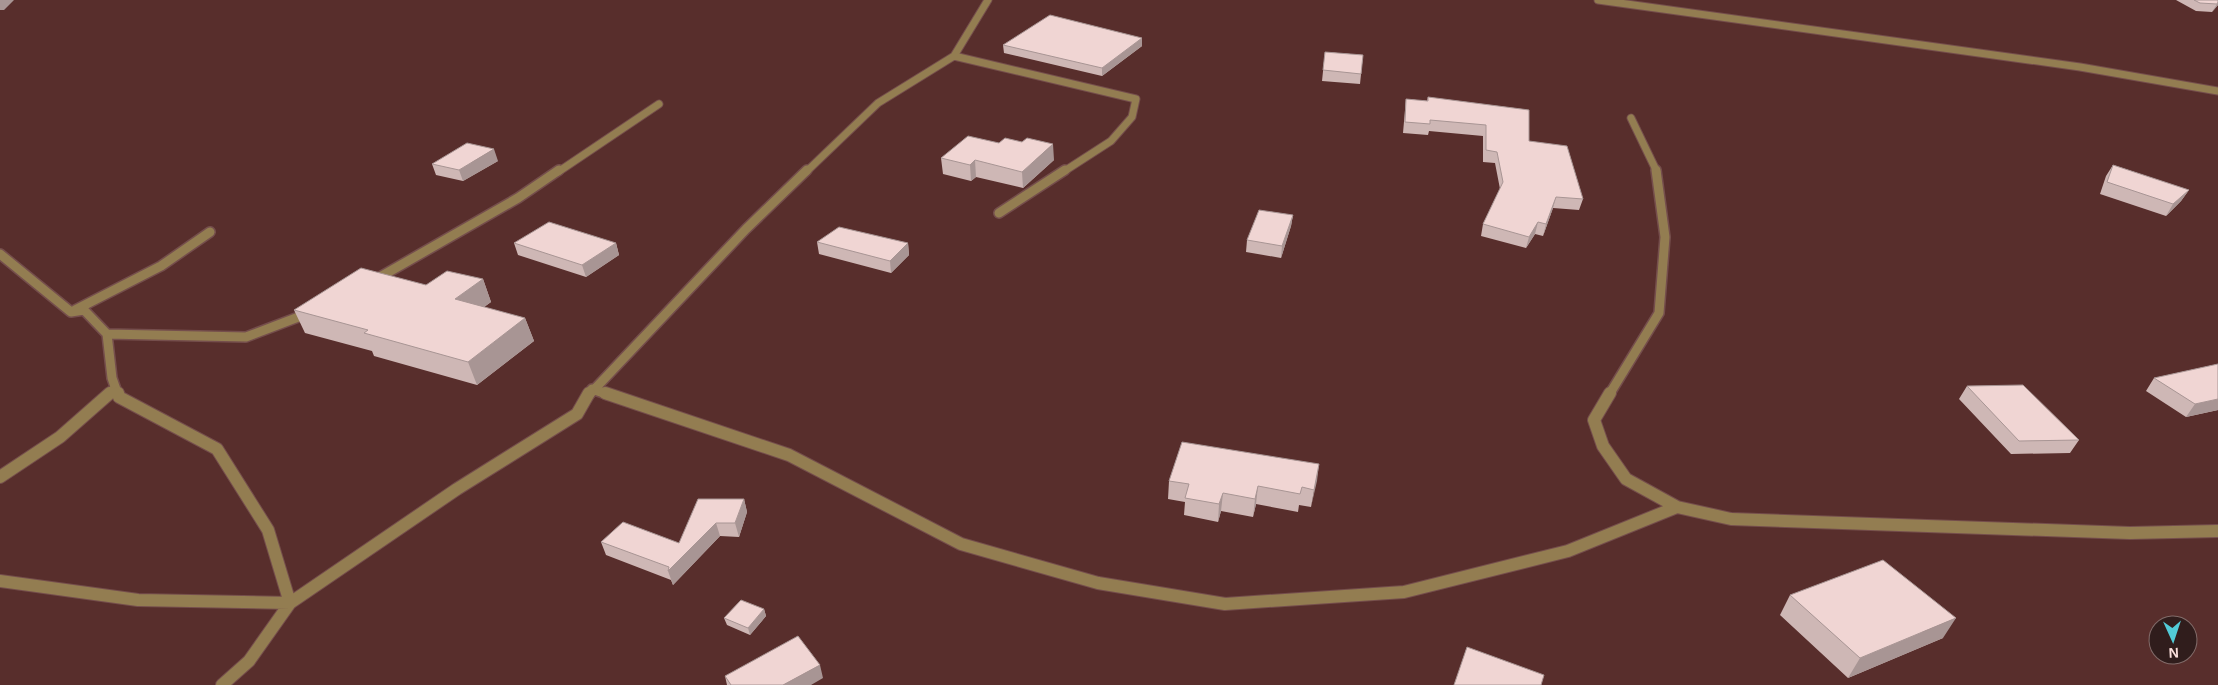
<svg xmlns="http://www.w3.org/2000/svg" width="2218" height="685" viewBox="0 0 2218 685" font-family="Helvetica,sans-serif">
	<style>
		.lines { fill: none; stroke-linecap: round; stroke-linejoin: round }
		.street-far2-casing { stroke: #754e4c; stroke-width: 9 }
		.street-far1-casing { stroke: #754e4c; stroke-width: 12 }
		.street-casing { stroke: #754e4c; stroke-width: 14 }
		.street-far2 { stroke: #937d51; stroke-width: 7 }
		.street-far1 { stroke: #937d51; stroke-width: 9 }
		.street { stroke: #937d51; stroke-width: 12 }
		.wall { fill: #ceb7b5 }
		.shaded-wall { fill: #a89594 }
		.building { fill: #f0d5d3; stroke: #a89594 }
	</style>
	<rect width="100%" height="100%" fill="#582e2c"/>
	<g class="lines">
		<defs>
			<path id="street-far2" d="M1598,0L2080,67L2218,91
				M954,56L1136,99L1132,117L1111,141L1063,172
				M1631,118L1657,172
				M558,172L659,104
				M806,172L878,103L954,56L988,0"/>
			<path id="street-far1" d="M999,213L1065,170
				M0,254L71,312L84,310L107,334L112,378L118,395
				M373,281L518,198L559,170
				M75,310L161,266L210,232
				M107,334L246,337L309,313
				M592,389L609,395
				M108,395L115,388
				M589,395L746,229L807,170
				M1609,395L1659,313L1665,237L1656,170"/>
			<path id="street" d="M605,393L789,455L961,544L1098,583L1225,604L1404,592L1568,551L1677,507
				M1610,393L1594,420L1603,446L1626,479L1677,507L1731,519L2130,533L2218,531
				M0,477L60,437L110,393
				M0,581L138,600L290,603L268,530L217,449L119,397L118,393
				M222,685L249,661L290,603L457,489L577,414L589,393"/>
		</defs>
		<use href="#street-far2" class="street-far2-casing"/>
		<use href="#street-far1" class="street-far1-casing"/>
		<use href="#street" class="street-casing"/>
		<use href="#street-far2" class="street-far2"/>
		<use href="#street-far1" class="street-far1"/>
		<use href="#street" class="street"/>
	</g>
	<path class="wall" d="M2176,0H2218V5L2212,12L2196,11Z
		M1142,38V46L1102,76L1004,53L1003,45Z
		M1325,52L1363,55L1360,84L1322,81Z
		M1428,97L1529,141L1583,199L1579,210L1553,208L1543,236L1535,234L1526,248L1481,236L1483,224L1500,189L1495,163L1483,162V136L1429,131L1428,135L1403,133L1405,110L1406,99L1427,101Z
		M941,158L1054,160L1023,188L976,177L971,181L943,174Z
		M498,161L463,181L436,175L432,164Z
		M2113,165L2189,190L2181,201L2166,216L2100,194L2106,176Z
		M1293,215L1291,226L1281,258L1246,252L1247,240Z
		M817,242L908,243L909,255L891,273L819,254Z
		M514,243H616L619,255L586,277L518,255Z
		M483,279L491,302L484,307L525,318L534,341L477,385L374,356L372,351L305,333L294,310L426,285Z
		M2218,364V410L2186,417L2146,391L2154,378Z
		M1967,386L2079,440L2070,453L2011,454L1959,399Z
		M1319,464L1311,507L1299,505L1298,512L1256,504L1253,517L1221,511L1218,522L1184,515L1185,502L1168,499L1169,481Z
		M744,499L747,512L739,537L720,536L673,585L671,580L606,555L601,542L679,543Z
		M1790,595L1943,638L1848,678L1780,615Z
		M764,609L766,616L750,635L727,625L724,618Z
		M725,676L731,685H727Z"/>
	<path class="shaded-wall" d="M0,0H14L4,10H0Z
		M2218,2V5L2212,12L2217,4Z
		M1142,38V46L1102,76V68Z
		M1053,144L1054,160L1023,188L1022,172Z
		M494,149L498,161L463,181L459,170Z
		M975,160L976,177L971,181L970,165Z
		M2189,190L2181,201L2166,216L2173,204Z
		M1556,197L1553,208L1543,236L1546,224Z
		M1293,215L1291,226L1281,258L1282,246Z
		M1538,222L1535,234L1526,248L1529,237Z
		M616,243L619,255L586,277L582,265Z
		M908,243L909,255L891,273L890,261Z
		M483,279L491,302L464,322L455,299Z
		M525,318L534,341L477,385L468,362Z
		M2218,399V410L2186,417L2195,404Z
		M1319,464L1317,481L1311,507L1314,490Z
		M1258,486L1256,504L1253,517L1255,499Z
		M1223,493L1221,511L1218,522L1219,504Z
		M744,499L747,512L739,537L735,523Z
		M716,523L720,536L673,585L668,571Z
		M764,609L766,616L750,635L748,628Z
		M1956,618L1943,638L1848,678L1860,658Z
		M820,665L823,678L811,685H783Z"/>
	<path class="building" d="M2194,0H2218V2L2217,4L2200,3Z
		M1050,15L1142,38L1102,68L1003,45Z
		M1325,52L1363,55L1361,74L1323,70Z
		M1428,97L1529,110V141L1567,146L1583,199L1556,197L1546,224L1538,222L1529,237L1483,224L1503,182L1497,152L1486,150V125L1430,120V124L1405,122L1406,99L1428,101Z
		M968,136L999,143L1005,138L1022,142L1027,138L1053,144L1022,172L975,160L970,165L941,158Z
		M467,143L494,149L459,170L432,164Z
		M2113,165L2189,190L2173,204L2107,182Z
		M1259,210L1293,215L1282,246L1247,240Z
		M549,222L616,243L582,265L514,243Z
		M839,227L908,243L890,261L817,242Z
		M361,268L426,285L447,271L483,279L455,299L525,318L468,362L364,333L368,330L294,310Z
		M2218,364V399L2195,404L2154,378Z
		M2023,385L2079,440L2019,441L1967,386Z
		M1182,442L1319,464L1314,490L1302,487L1300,494L1258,486L1255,499L1223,493L1219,504L1185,498L1189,484L1169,481Z
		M698,499H744L735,523H716L668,571L669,567L601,542L623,522L679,543Z
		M1883,560L1956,618L1860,658L1790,595Z
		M741,600L764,609L748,628L724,618Z
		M798,636L820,665L783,685H731L725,676Z
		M1467,647L1544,675L1541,685H1454Z"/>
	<g transform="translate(2173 640) rotate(177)"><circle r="24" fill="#301d1c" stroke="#816b69"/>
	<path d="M0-4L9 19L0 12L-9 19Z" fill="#52cbd7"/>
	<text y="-8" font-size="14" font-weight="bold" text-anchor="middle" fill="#fadfdc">N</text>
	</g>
</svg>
